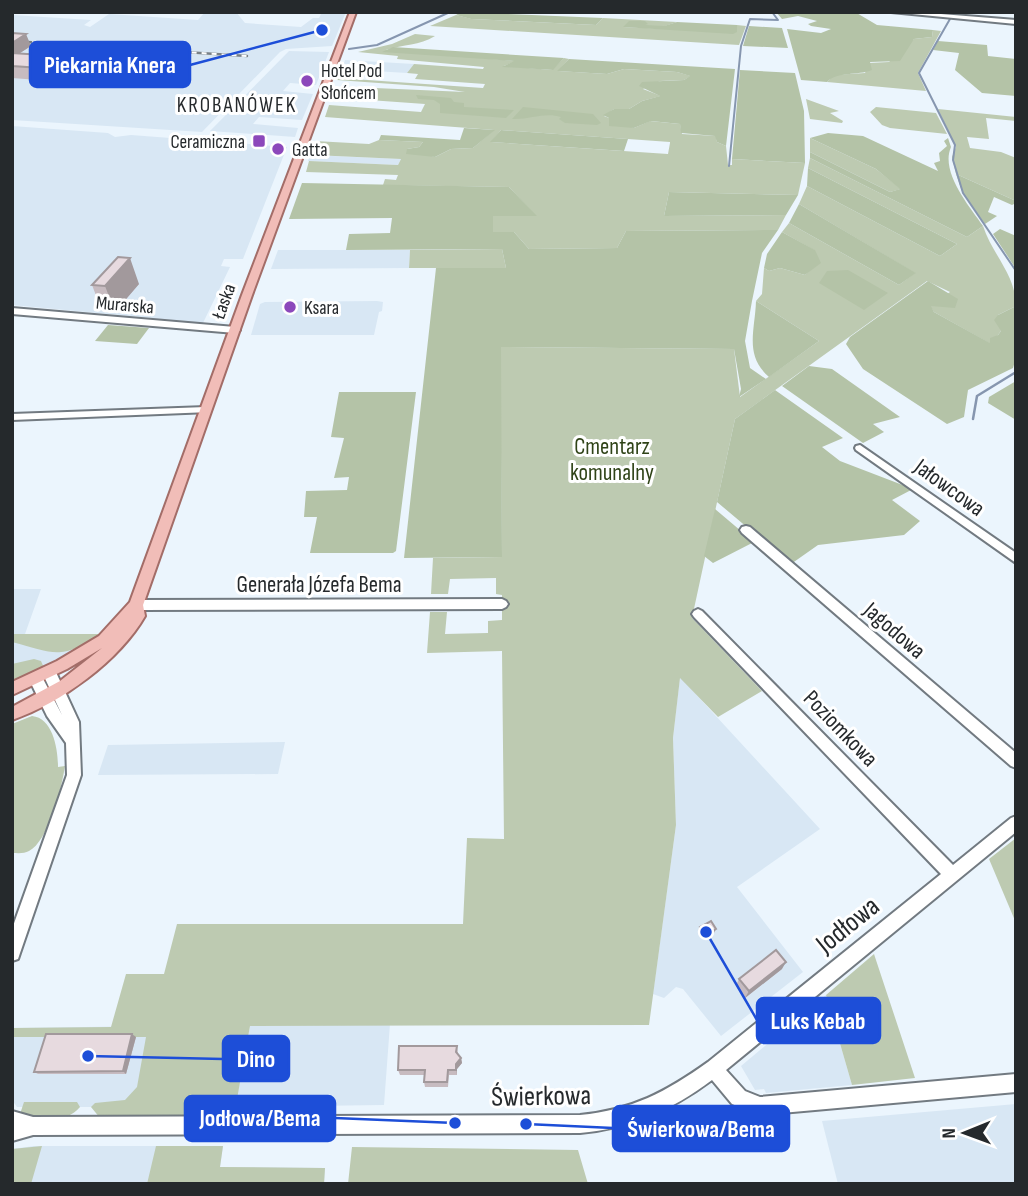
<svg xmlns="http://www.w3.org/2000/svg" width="1028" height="1196" viewBox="0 0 1028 1196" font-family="'Sofia Sans Condensed',sans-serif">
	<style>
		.built { fill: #d8e7f4 }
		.green { fill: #bdcab1; fill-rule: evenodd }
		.forest { fill: #b4c3a7 }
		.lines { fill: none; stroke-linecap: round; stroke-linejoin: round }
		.stream-far1 { stroke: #8696af; stroke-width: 2 }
		.stream { stroke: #8696af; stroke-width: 2.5 }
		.minor-casing { stroke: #727a81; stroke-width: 4 }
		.major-casing { stroke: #a36d68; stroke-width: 4 }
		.minor { fill: #fff; fill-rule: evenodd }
		.major { fill: #f1bdb8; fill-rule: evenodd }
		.rail-casing { stroke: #798085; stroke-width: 2.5 }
		.rail { stroke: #fff; stroke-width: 2; stroke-dasharray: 5; stroke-linecap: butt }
		.wall { fill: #c7bbc0 }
		.shaded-wall { fill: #a2999c }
		.building { fill: #e7dadf; stroke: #a2999c; stroke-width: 2 }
		.poi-dot { fill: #8c48bb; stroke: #fff; stroke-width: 2.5 }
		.labels { text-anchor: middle; stroke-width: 6; stroke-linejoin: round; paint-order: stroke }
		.far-poi-label { font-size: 19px; fill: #25292c; stroke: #fff; text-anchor: start }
		.far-street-label { font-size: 19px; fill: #25292c; stroke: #fff }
		.far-neighbourhood-label { font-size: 21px; letter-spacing: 2px; fill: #25292c; stroke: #fff }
		.park-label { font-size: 23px; fill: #2f4317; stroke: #fff }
		.street-label { font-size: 23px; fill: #25292c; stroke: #fff }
		.near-street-label { font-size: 28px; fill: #25292c; stroke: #fff }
		.leader { fill: none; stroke: #1d4ed8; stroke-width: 2.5 }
		.callout-dot { fill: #1d4ed8; stroke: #fff; stroke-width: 2.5 }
		.callout { fill: #1d4ed8; stroke: #1d4ed8; stroke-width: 2.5 }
		.callout-label { font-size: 24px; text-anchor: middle; font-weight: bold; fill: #fff }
	</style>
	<rect width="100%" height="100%" fill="#ebf5fd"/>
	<path class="built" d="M205,12H236L245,23L301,27L313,18H319L322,12H346L332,46L286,49L280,52L202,132L12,120V15L91,20L84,25L90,27L109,14L198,20Z
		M289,51L329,52L316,85L290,83L283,91L313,94L302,120L259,117L253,124L298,128L295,137L210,131Z
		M345,60L414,64L407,73L342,69Z
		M12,126L108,133L115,137L131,135L287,147L243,259H224L221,266L230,267L203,323L12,305Z
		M310,155L401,159L398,165L308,161Z
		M278,250H410L409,268L271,269Z
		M377,301L383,302L382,311L379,312L374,335H251L260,304L265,302Z
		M12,589H41L25,634L76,651L12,683Z
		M680,677L820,829L737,887L803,972L721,1036L683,989L676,987L664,998L653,994L676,825L673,738Z
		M285,742L278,774L98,775L108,745Z
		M826,995L852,1085L766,1093L764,1089L755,1090L741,1066Z
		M390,1024L384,1105L235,1107L250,1026Z
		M156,1026L137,1107H17L12,1100V1028Z
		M1016,1104V1184H838L822,1121Z
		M34,1146H223L220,1167L325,1168L324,1184H12V1149Z"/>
	<path class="green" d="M456,15L472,19L596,25L603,18L677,22L665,26L623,27L737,32V25L746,26L739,45L430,26Z
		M933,30L941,31L918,73L926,91L827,82L834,75L865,73L869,63L889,62L914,39L932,37Z
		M415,34L435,36C419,46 404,44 386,50L516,61L504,66L552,70L564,58L569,59L558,71L607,74L624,69L677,72L691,76L684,80L660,81L643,89L661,96L642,101L629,109H614L604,116L634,128L650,121L680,124L682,134L716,136L717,142L726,146L728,165H732V159L805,163L798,195L669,192L664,216L786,215L778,230L626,231L617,248L529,249L514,232H493V216H536L509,187L383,185L385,179L396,180L398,175L306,172L309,161L398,165L401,159L313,155L315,141L369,144L379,140L423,142L419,147L407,149L435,157L451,149L473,148L494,130L325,117L329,105L421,112L425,104L369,100L375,88L465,92L434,87L337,80L338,78L483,88L485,84L415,79L418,74L407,73L414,64L483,69L484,67L397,59L398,56L358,52L392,44ZM501,130L670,142V143L668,154L491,142Z
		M806,99L839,111L830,113L843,121L842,123L810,119Z
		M876,107L936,113L947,134L890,128L882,125L870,112Z
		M938,109L1016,117V121L986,118L989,139L967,137L970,148L1001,152L1016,158V201L956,174L952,157L956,147Z
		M810,138L876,169L901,189L890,192L810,152Z
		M810,158L967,237L983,226C992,254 1016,275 1016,306L998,315L1001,331L991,344L934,312L930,306L950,292L927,281L735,419L692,618L762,691L718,717L680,678L673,738L676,825L649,1025L250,1026L234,1116L100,1118L91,1107L95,1103L125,1100L137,1087L146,1037H14L12,1043V1028L111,1027L126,974H164L177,924H463L467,838L504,839L502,651L427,653L430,612H447L445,634L488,633V621L502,620V595L496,594V578L450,579L448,594H431L433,558L502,557L500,347L734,349L740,397L819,341L756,301L762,294L764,268L769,271L780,268L805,275L816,265L814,250L782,232L789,223L899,285L915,273L799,204L807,186L940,256L957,244L808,168Z
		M502,249L506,268H409L410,250Z
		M12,634H101C61,660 56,654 12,642Z
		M34,659L41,661L44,668L12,684V664Z
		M32,716C53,718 58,749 58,767L65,766C62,787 48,842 29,851C24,854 17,853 12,853V724Z
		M1016,838V923L989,859Z
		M874,954L915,1078L852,1085L826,995Z
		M24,1102H77L80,1107C65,1125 40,1117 20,1114Z
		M42,1146L31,1184H12V1149Z
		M156,1146H223L220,1167L325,1168L324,1184H147Z
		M352,1147L578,1150L588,1184H348Z"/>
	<path class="forest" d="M461,12L603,18L596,25L471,19L456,15Z
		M776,12H855L877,25L933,30L932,37L914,39L900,61L870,62L872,70C857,76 838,71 827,82L801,80L787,29L821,33L831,29L811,26L808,24L817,21L798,16L782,19Z
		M629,21H645L648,24L645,25L664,26L677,22L737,25V32L733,34L623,27Z
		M749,26L782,28L788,48L743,46Z
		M938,41L987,45L988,56L1016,59V96L982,93L955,70L959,53L933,50Z
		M393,47L564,58L553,70L502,67L514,61L382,52Z
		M569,59L735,69L726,146L717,142L715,136L681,133L680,124L651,121L634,128L609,126V118L603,115L614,109H629L642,101L660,96L639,86L642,82L684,80L690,76L677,72L624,69L607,74L557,71Z
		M740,70L795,73L804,111L805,163L732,159Z
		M416,95L451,98L454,102L464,103V107L514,110L506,118L440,113V104L434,100L418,99Z
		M523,107L593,114L601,123L597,125L565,123L559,119L561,117C544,112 530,120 512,119Z
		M464,128L495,130L473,148L451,149L435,157L406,154L407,149L419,147L423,142L379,140L381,135L460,140Z
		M501,130L628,139L624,151L490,142Z
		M828,133L863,136L938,171L934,163L940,161L939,153L947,146L944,141L948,138L951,147C940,172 969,206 983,226L967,237L810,158V152L890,192L900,189L876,169L810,138Z
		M808,168L957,244L940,256L807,186Z
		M956,174L1016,201V203L1012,205L994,197L988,212L997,216L985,224L963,194Z
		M302,183L509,187L537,216H493V232H514L529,249L617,248L626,231L778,230L762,253L752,301L745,341L750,368L766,379L739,397L741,389L734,349L501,347L502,557L404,558L436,268H506L502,249L346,250L349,234L390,233L392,218L289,219Z
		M669,192L798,195L786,215L664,216Z
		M799,204L916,273L899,285L789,223Z
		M1000,229L1016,236V269L993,234Z
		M782,232L815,250L821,263L805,275L780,268L769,271L764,268L767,254Z
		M848,270L888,293L864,310L819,283L827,271Z
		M928,281L958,299L955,308L931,306L934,312L990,343V338L998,335L1001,331L994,320L998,315L1016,306V358L1013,368L968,390L964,417L947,424L863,369L846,344L850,337Z
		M756,301L819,341L769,377C744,355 755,331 756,301Z
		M108,325L149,328L137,344L95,341Z
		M809,366L832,369L900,417L873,424L884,432L863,443L782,386Z
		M1016,381V420L988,403L989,397Z
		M775,390L843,438L822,447L840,461L913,489L892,500L920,521L904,535L818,545L791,564L717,502L735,419Z
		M339,392H416L396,551L393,553H310L317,517H304L306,491L347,490L349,477L334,478L344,438L331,437Z
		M715,509L754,542L713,563L704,556Z"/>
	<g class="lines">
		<path class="stream-far1" d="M954,12L919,73L955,145L953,160L963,193L1016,271
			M349,49L377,45L450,12
			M729,166L741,46L750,19L778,20L772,12"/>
		<path class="stream" d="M973,419L977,396L1016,372"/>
		<defs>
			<path id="minor" d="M891,12H916L1016,20V24Z
				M12,308L235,327L240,330L235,333L12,314Z
				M206,407L210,408V412L12,420V414Z
				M860,445L1016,553V563L856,450L855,448L856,446Z
				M746,526L750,527L1016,753V768L1011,766L742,533L740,530L742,527Z
				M502,599L506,601L508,604L506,607L502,609L136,610L132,608L130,605L132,602L136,600Z
				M698,609L702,611L953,865L1011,818L1016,816V832L726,1070L745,1091L760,1097L1016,1074V1092L760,1115L732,1104L712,1080C672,1110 630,1129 580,1133L33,1135L12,1141V1111L33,1117L580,1115C632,1110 666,1092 708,1062L941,874L694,617L692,614L694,611Z
				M49,667L54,668L79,722L81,775L20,953L18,959L12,961V929L67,775L66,743L47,716L29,679L31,675L36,674L41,675L62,715L42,672L44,668Z"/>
			<path id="major" d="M350,12H356L252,295L143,605L145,616C119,661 61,703 12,720V707L60,681L102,648L67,669L12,695V682L57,661L99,636L130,602L242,295Z"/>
		</defs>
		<use href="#minor" class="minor-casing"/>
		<use href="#major" class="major-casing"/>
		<use href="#minor" class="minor"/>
		<use href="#major" class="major"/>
		<defs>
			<path id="rail" d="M12,41L247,56"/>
		</defs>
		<use href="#rail" class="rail-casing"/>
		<use href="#rail" class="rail"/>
	</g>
	<path class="wall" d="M12,33L31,46L20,53L103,59L107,71L91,84L12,78Z
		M139,284L115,312L102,311L92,285Z
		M700,927L714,933L703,938L698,930Z
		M782,969L745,998L736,985L739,979Z
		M136,1037L126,1074H38L34,1072Z
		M457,1046L458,1054L461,1058L462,1063L457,1069V1075H449L448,1087H425L424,1082V1075H400L398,1070Z"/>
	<path class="shaded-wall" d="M26,34L31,46L12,58V43Z
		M103,59L107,71L91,84L86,71Z
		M130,258L139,284L115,312L105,286Z
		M716,929L714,933L703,938L705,935Z
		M786,962L782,969L745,998L749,991Z
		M132,1034L136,1037L126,1074L123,1071Z
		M461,1058L462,1063L457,1069V1075L456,1064Z"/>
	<path class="building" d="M12,33L26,34L12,43Z
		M12,53L103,59L86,71L12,66Z
		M118,257L130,258L105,286L92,285Z
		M711,921L716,929L705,935L700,927Z
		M776,950L786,962L749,991L739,979Z
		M46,1034H132L123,1071L34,1072Z
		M399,1046H457L456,1052L461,1058L456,1064V1070H448L447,1082H424L425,1070H398Z"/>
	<g class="poi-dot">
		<circle cx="307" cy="81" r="7"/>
		<rect x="252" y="134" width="14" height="14" rx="3.5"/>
		<circle cx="278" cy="149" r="7"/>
		<circle cx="290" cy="307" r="7"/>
	</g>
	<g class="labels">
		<g class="far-poi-label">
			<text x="321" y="77">Hotel Pod<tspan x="321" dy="22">Słońcem</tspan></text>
			<text x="245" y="148" text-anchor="end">Ceramiczna</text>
			<text x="292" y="156">Gatta</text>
			<text x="304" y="314">Ksara</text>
		</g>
		<g class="far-street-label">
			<text transform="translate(223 301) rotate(-70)" y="7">Łaska</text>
			<text transform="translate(125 304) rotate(5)" y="7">Murarska</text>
		</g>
		<g class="far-neighbourhood-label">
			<text x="237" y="112">KROBANÓWEK</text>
		</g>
		<g class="park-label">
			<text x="612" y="454">Cmentarz<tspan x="612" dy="26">komunalny</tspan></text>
		</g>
		<g class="street-label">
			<text transform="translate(950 487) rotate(36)" y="8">Jałowcowa</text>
			<text x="319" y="592">Generała Józefa Bema</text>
			<text transform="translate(895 630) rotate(41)" y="8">Jagodowa</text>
			<text transform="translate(841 728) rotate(46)" y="8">Poziomkowa</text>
		</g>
		<g class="near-street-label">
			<text transform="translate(847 924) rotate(-39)" y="10">Jodłowa</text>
			<text transform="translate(541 1095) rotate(-1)" y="10">Świerkowa</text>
		</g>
	</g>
	<path class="leader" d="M322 30L190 65M706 932L757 1020M88 1056L223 1059M455 1123L335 1118M526 1124L613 1128"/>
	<g class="callout-dot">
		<circle cx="322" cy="30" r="7"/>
		<circle cx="706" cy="932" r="7"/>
		<circle cx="88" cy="1056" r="7"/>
		<circle cx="455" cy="1123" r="7"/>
		<circle cx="526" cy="1124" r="7"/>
	</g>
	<g class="callout">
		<rect x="30" y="42" width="160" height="45" rx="7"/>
		<rect x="757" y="998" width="123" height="45" rx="7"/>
		<rect x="223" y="1036" width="66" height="45" rx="7"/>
		<rect x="185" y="1096" width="150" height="45" rx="7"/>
		<rect x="613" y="1106" width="176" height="45" rx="7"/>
	</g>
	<g class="callout-label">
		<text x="110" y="73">Piekarnia Knera</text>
		<text x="818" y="1029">Luks Kebab</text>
		<text x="256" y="1067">Dino</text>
		<text x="260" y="1126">Jodłowa/Bema</text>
		<text x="701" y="1137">Świerkowa/Bema</text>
	</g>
	<rect width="1028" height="1196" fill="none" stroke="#25292c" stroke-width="28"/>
	<g transform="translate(965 1133) rotate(269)" stroke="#ffffff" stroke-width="5" paint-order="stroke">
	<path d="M0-5L12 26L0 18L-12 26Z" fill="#25292c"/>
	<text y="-10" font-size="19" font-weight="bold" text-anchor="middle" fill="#25292c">N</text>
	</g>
</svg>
